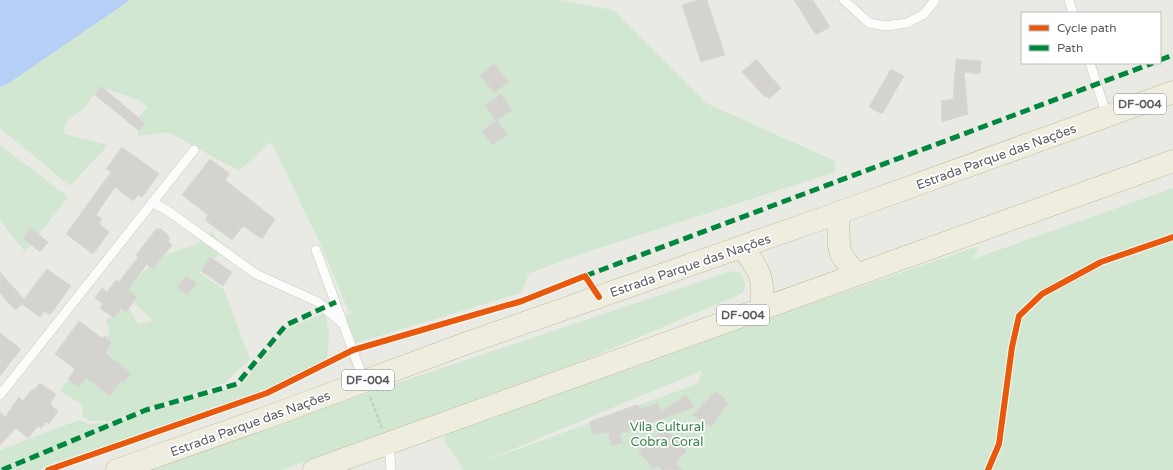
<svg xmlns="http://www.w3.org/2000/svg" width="1173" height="470" viewBox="0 0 1173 470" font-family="'Varela Round',sans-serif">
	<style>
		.green { fill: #d1e7d2; fill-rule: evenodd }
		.water { fill: #b6cff7 }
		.building { fill: #d4d3cf; stroke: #d9d9d4 }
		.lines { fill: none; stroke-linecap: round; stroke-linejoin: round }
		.lane-casing { stroke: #c7c8c6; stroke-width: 10 }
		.highway-casing { stroke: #c2bb91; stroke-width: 23 }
		.path { stroke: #c7ccca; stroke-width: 2.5; stroke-dasharray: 4 2; stroke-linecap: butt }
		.lane { stroke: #fcfcfb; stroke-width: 9 }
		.highway { stroke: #eeeddf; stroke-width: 22 }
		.quiet { stroke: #00873e; stroke-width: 5; stroke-dasharray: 10 5; stroke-linecap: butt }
		.cycleway-casing { stroke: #fff; stroke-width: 8 }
		.cycleway { stroke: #e8590c; stroke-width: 6 }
		.labels { text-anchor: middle; stroke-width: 3.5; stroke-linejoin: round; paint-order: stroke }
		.shield { fill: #fff; stroke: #8c8d91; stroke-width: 1 }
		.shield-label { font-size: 12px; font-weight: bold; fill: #5a5c62 }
		.street-label { font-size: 13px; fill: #5a5c62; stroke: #fff }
		.park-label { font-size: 13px; fill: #358647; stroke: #fff }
	</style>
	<rect width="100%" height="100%" fill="#eaeae4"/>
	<path class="green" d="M82,0H561L613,10L706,103L835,161V172L587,252L527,274L528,276L521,293L356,343L345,316L353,312L352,310L349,312L320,243L271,142L239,171L168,132L139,136L136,120L148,107L139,100L100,87L85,107L67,121L64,129L65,134L108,145L70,186L0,128V62Z
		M0,145L68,197L25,252L0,220Z
		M1173,188V470H461L464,469L445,443L444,434L602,375L979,246L973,259ZM702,371L697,384L477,464L701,371Z
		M211,231L225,248L200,273L224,290L250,359L225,383L110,421H90L82,416L83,406L59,390L101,349L110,332L106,320L128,307L138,324L153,321L135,304L127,287L160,257L196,244Z
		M732,271L741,273L745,284L743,293L566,368L282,470H149L287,420Z
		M325,313L329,333L327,362L267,390L39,470H0V450L79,420L89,424L111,423L241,385L288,328Z"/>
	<path class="water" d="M0,0H130L9,83L0,87Z"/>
	<path class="building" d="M698,0H707L725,55L701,62L682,5Z
		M794,0H813L830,27L816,35Z
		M756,59L781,88L769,99L766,96L765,97L742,72Z
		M956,59L981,61L980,74L964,72L968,114L942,122L941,101L953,99Z
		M494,64L509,82L494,93L480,75Z
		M891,69L904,76L882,114L869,107Z
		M101,86L145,123L139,131L94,94Z
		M501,94L512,110L497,120L508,135L492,145L482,131L496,121L485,105Z
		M122,147L159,174L142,197L138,195L133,201L115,187L96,215L102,219L99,224L109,232L93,254L66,234L105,180L111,172L106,169Z
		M210,159L230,174L225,180L275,219L262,239L243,226L232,240L205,220L208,215L182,195Z
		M30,228L48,242L40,252L23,238Z
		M157,228L159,230L160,228L168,235L167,236L170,238L168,242L172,245L153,269L147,264L128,290L137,297L126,312L121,309L114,318L100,308L103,304L95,298L102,288L107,292L116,280L119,282L138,257L136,255Z
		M210,257L232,272L223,286L201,271Z
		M47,269L71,286L50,315L44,311L40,317L22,304L15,310L0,293V272L24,299Z
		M186,276L197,283L187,295L177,287Z
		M79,321L102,338L104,336L112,343L105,353L131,373L124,382L122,380L110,396L86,378L79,387L68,379L75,369L55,354Z
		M0,333L21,349L0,376Z
		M40,383L56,394L50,404L58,411L49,424L46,422L41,428L38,426L28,438L16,428L0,445V412L5,417L19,397L23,401L32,389L34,390Z
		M716,391L725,399L724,400L728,404L711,427L692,415Z
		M686,395L695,407L620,434L622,443L611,446L608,432L593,435L589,422L633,406L638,405L639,409L658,403L661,412Z
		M666,428L687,451L676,462L682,470H662L658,465L653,469L638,451Z"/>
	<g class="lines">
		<defs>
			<path id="lane" d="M844,0L869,23L886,26L907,23L924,14L935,0
				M1069,0L1073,13
				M1090,63L1107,116
				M152,202L168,211L256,274L318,302L343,324
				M316,250L364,381
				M0,395L194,150
				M389,443L391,470"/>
			<path id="highway" d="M838,213L839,245L841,254L856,275
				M742,247C760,271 765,278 761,309
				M117,470L268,417L467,343L838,213L1107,116L1173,92
				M314,470L1173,161"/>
		</defs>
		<use href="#lane" class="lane-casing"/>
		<use href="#highway" class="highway-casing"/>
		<path class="path" d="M370,397L382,428
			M988,470L999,444L1012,347L1019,316L1042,294L1101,262L1173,237"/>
		<use href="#lane" class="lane"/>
		<use href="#highway" class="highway"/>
		<path class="quiet" d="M1160,60L1173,55
			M585,276L1153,63
			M2,470L146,410L237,384L286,325L336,302"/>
		<defs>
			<path id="cycleway" d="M48,470L267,393L353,350L522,301L585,276L599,297
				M988,470L999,444L1012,347L1019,316L1042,294L1101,262L1173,237"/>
		</defs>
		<use href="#cycleway" class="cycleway-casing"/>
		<use href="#cycleway" class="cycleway"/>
	</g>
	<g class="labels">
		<g class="shield">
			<rect x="1114" y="94" width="52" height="20" rx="3"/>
			<rect x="717" y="305" width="52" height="20" rx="3"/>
			<rect x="342" y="370" width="52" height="20" rx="3"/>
		</g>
		<g class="shield-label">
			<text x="1140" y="108">DF-004</text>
			<text x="743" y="319">DF-004</text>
			<text x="368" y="384">DF-004</text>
		</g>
		<g class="street-label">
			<text transform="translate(996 156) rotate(-20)" y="5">Estrada Parque das Nações</text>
			<text transform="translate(690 265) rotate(-19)" y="5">Estrada Parque das Nações</text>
			<text transform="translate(250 423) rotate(-20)" y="5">Estrada Parque das Nações</text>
		</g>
		<g class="park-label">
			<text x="667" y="431">Vila Cultural<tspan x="667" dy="15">Cobra Coral</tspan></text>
		</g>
	</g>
	<rect x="1021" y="12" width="140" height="52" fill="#ffffff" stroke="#bdbec0"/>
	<rect x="1029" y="25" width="20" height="6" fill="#e8590c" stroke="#bdbec0"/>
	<text x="1057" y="32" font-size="12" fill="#5a5c62">Cycle path</text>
	<rect x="1029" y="45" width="20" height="6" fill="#00873e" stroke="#bdbec0"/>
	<text x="1057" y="52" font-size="12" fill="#5a5c62">Path</text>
</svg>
